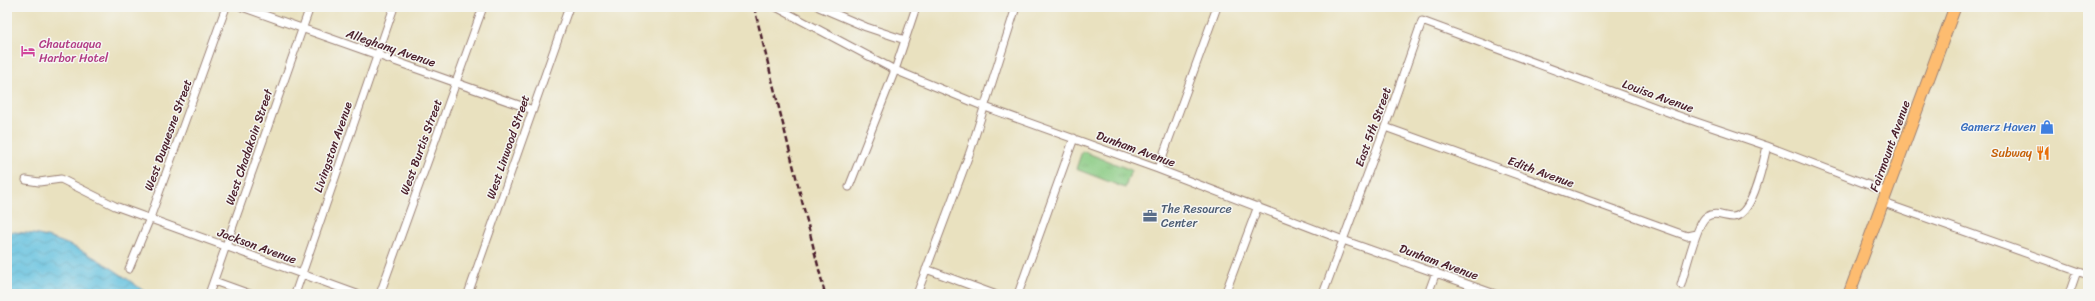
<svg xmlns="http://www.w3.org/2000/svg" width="2095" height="301" viewBox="0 0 2095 301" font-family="Sriracha,sans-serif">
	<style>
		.grass { fill: url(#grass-tufts); stroke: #6a7557 }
		.water { fill: url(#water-waves); stroke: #557084 }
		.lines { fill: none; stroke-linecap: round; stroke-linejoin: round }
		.minor-casing { stroke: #9a8075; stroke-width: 9 }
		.primary-casing { stroke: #9a8075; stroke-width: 13 }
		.minor { stroke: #fff; stroke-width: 7 }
		.primary { stroke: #fdbc70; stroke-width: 11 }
		.rail { stroke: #4a1f2b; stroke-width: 2.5; stroke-dasharray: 6 3; stroke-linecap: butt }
		.labels { text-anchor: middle; stroke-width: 3; stroke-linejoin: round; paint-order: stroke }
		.hotel-label { font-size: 12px; fill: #b23c85; stroke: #f6f6f2; text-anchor: start }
		.street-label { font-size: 12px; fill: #4a1f2b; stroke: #f6f6f2 }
		.shop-label { font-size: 12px; fill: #366cbe; stroke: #f6f6f2; text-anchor: end }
		.food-label { font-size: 12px; fill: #c56008; stroke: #f6f6f2; text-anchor: end }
		.service-label { font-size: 12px; fill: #4e5e75; stroke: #f6f6f2; text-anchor: start }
	</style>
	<defs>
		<pattern id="grass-tufts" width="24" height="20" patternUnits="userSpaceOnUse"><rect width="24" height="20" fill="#8acb83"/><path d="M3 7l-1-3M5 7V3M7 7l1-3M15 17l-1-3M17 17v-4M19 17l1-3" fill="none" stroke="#79ae71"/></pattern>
		<pattern id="water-waves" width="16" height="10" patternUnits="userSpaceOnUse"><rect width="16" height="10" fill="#60c0de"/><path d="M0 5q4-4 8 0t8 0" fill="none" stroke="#519bb4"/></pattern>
	</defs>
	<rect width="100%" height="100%" fill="#f6f6f2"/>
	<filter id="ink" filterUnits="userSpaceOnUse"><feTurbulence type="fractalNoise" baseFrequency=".025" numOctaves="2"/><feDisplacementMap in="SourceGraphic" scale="8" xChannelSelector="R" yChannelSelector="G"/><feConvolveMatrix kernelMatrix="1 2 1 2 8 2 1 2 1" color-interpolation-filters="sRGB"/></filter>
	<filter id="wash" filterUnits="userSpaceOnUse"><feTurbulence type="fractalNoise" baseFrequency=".012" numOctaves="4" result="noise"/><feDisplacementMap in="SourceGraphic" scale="16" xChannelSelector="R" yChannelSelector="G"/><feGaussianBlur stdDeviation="0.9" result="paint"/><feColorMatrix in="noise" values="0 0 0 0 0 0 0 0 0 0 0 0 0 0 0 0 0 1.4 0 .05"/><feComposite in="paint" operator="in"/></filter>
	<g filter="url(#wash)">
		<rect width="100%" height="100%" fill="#e9e1bf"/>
		<path class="grass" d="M1082,151L1131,170L1125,188L1076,169Z"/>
		<path class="water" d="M7,232C62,231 106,263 148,294H7Z"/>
	</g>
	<g filter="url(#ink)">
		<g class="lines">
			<defs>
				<path id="minor" d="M242,7L533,110
					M776,7L895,70L985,107L1158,169L1343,240L1495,294
					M819,7L866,27L905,40
					M1385,127L1687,236L1696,234
					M1158,169L1217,7
					M26,180L39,182L61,179L115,206L357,294
					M849,187L895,70L916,7
					M1884,203L2088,275
					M129,269L150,218L226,7
					M926,269L994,294
					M214,281L250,294
					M1681,285C1685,272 1697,223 1706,217C1716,211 1723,217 1733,217C1753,216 1763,163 1767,146
					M209,294L310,7
					M295,294L394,7
					M380,294L483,7
					M468,294L569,7
					M917,294L970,152L1016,7
					M1018,294L1074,138
					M1225,294L1258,206
					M1323,294L1385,127L1422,21L1676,115L1767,146L1887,192
					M1428,294L1436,272
					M2069,294L2077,271"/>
				<path id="primary" d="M1849,294L1955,7"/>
			</defs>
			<use href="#minor" class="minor-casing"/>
			<use href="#primary" class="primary-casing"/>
			<use href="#minor" class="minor"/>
			<use href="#primary" class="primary"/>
			<path class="rail" d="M754,7L825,294"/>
		</g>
	</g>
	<defs>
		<symbol id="hotel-bare" viewBox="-9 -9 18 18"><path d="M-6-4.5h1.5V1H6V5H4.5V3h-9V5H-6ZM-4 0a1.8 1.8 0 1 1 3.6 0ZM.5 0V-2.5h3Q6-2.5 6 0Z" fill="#d1479c" stroke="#f6f6f2" stroke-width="2.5" paint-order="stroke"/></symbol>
		<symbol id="shop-bare" viewBox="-9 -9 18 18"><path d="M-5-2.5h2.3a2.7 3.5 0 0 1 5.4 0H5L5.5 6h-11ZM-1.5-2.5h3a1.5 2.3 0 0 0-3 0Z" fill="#3f7fe0" stroke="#f6f6f2" stroke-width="2.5" paint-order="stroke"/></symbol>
		<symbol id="restaurant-bare" viewBox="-9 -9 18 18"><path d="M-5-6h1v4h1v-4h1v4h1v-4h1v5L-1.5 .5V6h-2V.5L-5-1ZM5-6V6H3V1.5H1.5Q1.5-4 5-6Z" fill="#e8710a" stroke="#f6f6f2" stroke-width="2.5" paint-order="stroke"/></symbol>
		<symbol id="office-bare" viewBox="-9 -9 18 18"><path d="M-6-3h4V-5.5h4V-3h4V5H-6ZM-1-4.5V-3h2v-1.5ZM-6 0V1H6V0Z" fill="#5c6f8a" stroke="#f6f6f2" stroke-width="2.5" paint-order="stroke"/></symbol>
	</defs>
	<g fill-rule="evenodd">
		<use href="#hotel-bare" x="18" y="41" width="20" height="20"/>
		<use href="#shop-bare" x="2037" y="117" width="20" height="20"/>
		<use href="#restaurant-bare" x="2033" y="143" width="20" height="20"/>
		<use href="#office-bare" x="1140" y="206" width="20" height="20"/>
	</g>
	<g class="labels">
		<g class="hotel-label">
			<text x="39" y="48">Chautauqua<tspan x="39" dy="14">Harbor Hotel</tspan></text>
		</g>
		<g class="street-label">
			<text transform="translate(391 48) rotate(19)" y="4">Alleghany Avenue</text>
			<text transform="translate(1658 96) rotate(20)" y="4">Louisa Avenue</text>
			<text transform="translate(1373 127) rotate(-70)" y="4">East 5th Street</text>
			<text transform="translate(168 135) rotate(-70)" y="4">West Duquesne Street</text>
			<text transform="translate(1890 146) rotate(-70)" y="4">Fairmount Avenue</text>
			<text transform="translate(249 147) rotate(-71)" y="4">West Chadakoin Street</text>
			<text transform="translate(333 147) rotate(-71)" y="4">Livingston Avenue</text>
			<text transform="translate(421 147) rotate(-70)" y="4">West Burtis Street</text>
			<text transform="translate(508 147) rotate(-71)" y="4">West Linwood Street</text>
			<text transform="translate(1136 149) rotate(20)" y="4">Dunham Avenue</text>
			<text transform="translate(1541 172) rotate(20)" y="4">Edith Avenue</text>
			<text transform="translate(257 246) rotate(20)" y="4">Jackson Avenue</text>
			<text transform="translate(1439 262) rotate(20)" y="4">Dunham Avenue</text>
		</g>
		<g class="shop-label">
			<text x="2036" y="131">Gamerz Haven</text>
		</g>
		<g class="food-label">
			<text x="2032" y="157">Subway</text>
		</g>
		<g class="service-label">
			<text x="1161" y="213">The Resource<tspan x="1161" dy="14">Center</tspan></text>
		</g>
	</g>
	<rect width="2095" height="301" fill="none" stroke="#f6f6f2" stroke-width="24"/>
</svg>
